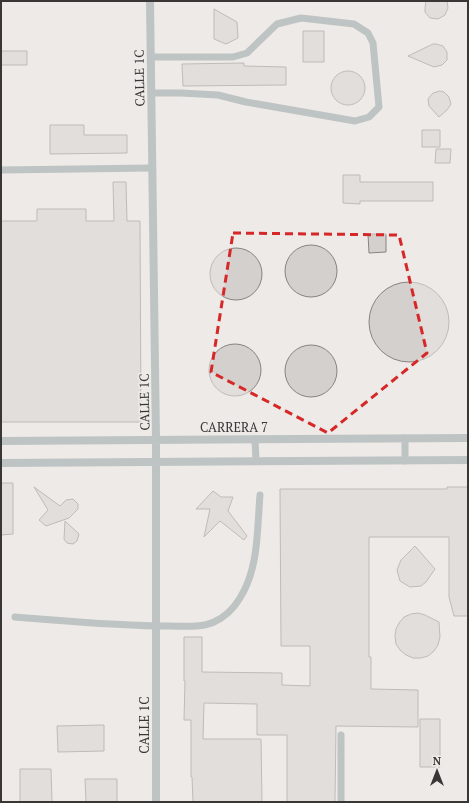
<svg xmlns="http://www.w3.org/2000/svg" width="469" height="803" viewBox="0 0 469 803" font-family="'PT Serif',serif">
	<style>
		.building { fill: #d3d0cd; stroke: #868380 }
		.lines { fill: none; stroke-linecap: round; stroke-linejoin: round }
		.lane { stroke: #819897; stroke-width: 7 }
		.street { stroke: #819897; stroke-width: 8 }
		.marked { fill: none; stroke: #d62828; stroke-width: 3; stroke-dasharray: 8 5; stroke-linejoin: round }
		.labels { text-anchor: middle; stroke-width: 3.5; stroke-linejoin: round; paint-order: stroke }
		.street-label { font-size: 13px; fill: #383736; stroke: #eeeae7 }
	</style>
	<rect width="100%" height="100%" fill="#eeeae7"/>
	<path class="building" d="M426,1H447L448,8L445,15L438,19L430,18L425,12V8Z
		M214,9L237,22L238,38L226,44L214,39Z
		M303,31H324V62H303Z
		M433,44H436L443,46L447,52V60L442,65L434,67L408,56Z
		M1,51H27V65H1Z
		M244,63V66L286,67V85L183,86L182,64Z
		M331 88a17 17 0 1 1 34 0a17 17 0 1 1-34 0Z
		M440,91L444,92L449,97L451,104L447,110L439,117L429,106L428,99L433,93Z
		M50,125H84V135H127V153L50,154Z
		M422,130H440V147H422Z
		M436,149H451L450,163H435Z
		M343,175H360V182H433V201H360V204L343,203Z
		M113,182H126L127,221H140L141,422H1V221H37V209H86V221H114Z
		M368,234H386V252L369,253Z
		M285 271a26 26 0 1 1 52 0a26 26 0 1 1-52 0Z
		M210 274a26 26 0 1 1 52 0a26 26 0 1 1-52 0Z
		M369 322a40 40 0 1 1 80 0a40 40 0 1 1-80 0Z
		M209 370a26 26 0 1 1 52 0a26 26 0 1 1-52 0Z
		M285 371a26 26 0 1 1 52 0a26 26 0 1 1-52 0Z
		M1,483H13V534L1,535Z
		M34,487L60,506L66,500L73,499L78,504V509L69,518L46,526L39,520L48,510Z
		M447,487H468V616H454L449,597V537H369V657H371V689L418,690V727L336,726L335,802H287V735H257V704L204,703L203,739H261L262,802H193L192,777H191V720H184L185,681H184V637H202V672L282,673V685L310,686V646H281L280,489H447Z
		M213,491L221,497H233L228,511L247,536L244,540L220,521L204,537L210,509H196Z
		M65,521L79,534L77,541L73,544L67,543L64,539Z
		M415,546L435,569L426,582L421,586L410,587L400,581L397,570L401,560Z
		M418,613L425,615L439,622L440,637L438,645L434,651L428,656L421,658H413L406,655L400,650L396,644L395,636L396,629L399,623L404,617L411,614Z
		M420,719H440V767H420Z
		M104,725V751L58,752L57,726Z
		M20,769H51L52,802H20Z
		M85,779H117V802H86Z"/>
	<g class="lines">
		<path class="lane" d="M151,57H233L247,53L277,24L301,18L354,24L368,33L373,43L379,107L369,117L355,121L246,102L218,95L181,93H151
			M1,170L152,168
			M255,439L256,461
			M405,461V438
			M15,617C67,621 118,626 169,626C183,626 201,628 214,622C225,617 234,608 240,598C259,568 257,529 260,495
			M341,802V735"/>
		<path class="street" d="M150,1L156,439V802
			M1,441L468,438
			M1,463L468,460"/>
	</g>
	<path d="M0 0H469V803H0ZM233,233L399,235L427,353L328,433L211,372Z" fill="#eeeae7" fill-opacity=".55" fill-rule="evenodd"/>
	<path class="marked" d="M233,233L399,235L427,353L328,433L211,372Z"/>
	<g class="labels">
		<g class="street-label">
			<text transform="translate(139 78) rotate(-91)" y="5">CALLE 1C</text>
			<text transform="translate(144 402) rotate(-91)" y="5">CALLE 1C</text>
			<text x="234" y="432">CARRERA 7</text>
			<text transform="translate(144 725) rotate(-90)" y="5">CALLE 1C</text>
		</g>
	</g>
	<rect width="469" height="803" fill="none" stroke="#383736" stroke-width="4"/>
	<g transform="translate(437 771)" stroke="#eeeae7" stroke-width="3" paint-order="stroke">
	<path d="M0-3L7 15L0 10L-7 15Z" fill="#383736"/>
	<text y="-6" font-size="11" font-weight="bold" text-anchor="middle" fill="#383736">N</text>
	</g>
</svg>
